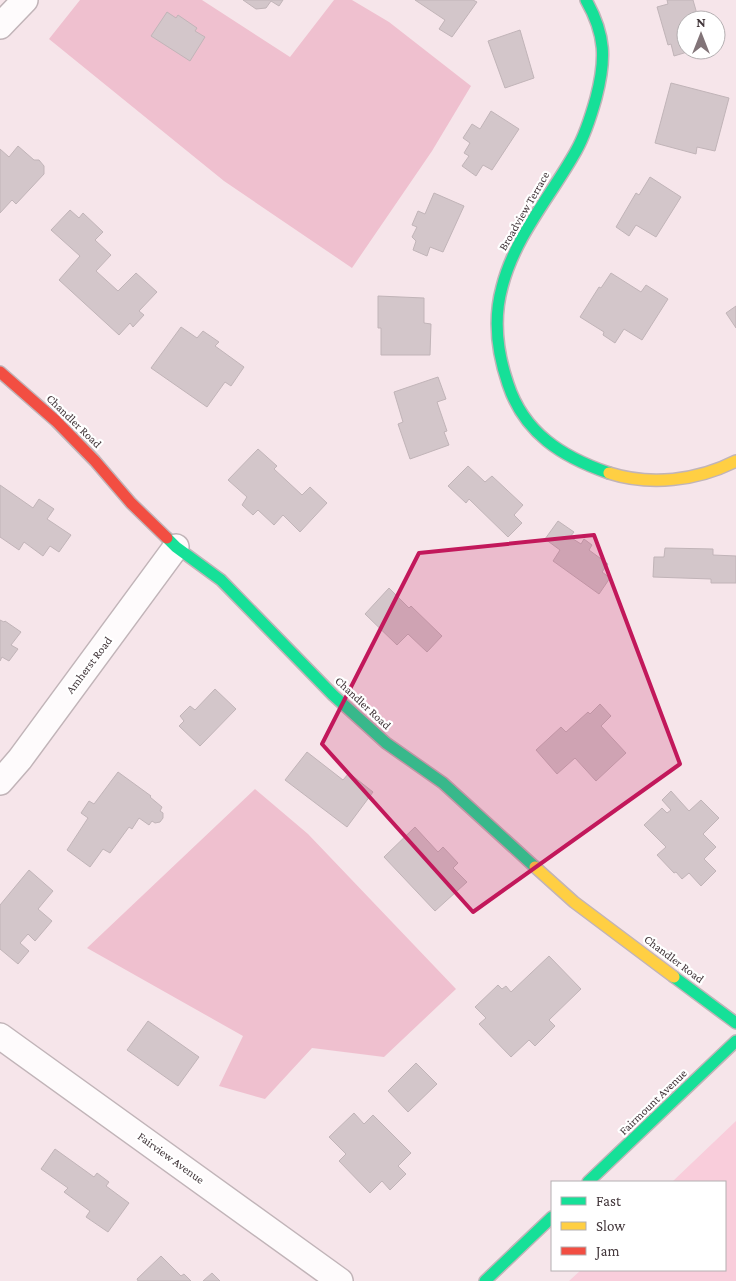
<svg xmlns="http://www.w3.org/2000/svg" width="736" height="1281" viewBox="0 0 736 1281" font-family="'Crimson Pro',serif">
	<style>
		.green { fill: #f9cddb }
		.forest { fill: #efc0cf }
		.building { fill: #d3c6ca; stroke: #c1b4b8 }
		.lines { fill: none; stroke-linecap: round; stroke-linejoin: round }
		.street-casing { stroke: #c1b4b8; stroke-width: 28 }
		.fast-casing { stroke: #c1b4b8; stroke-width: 14 }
		.slow-casing { stroke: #c1b4b8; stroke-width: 14 }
		.jam-casing { stroke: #c1b4b8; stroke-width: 14 }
		.street { stroke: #fefbfc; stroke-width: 25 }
		.fast { stroke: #16e098; stroke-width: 11 }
		.slow { stroke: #ffcf43; stroke-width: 11 }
		.jam { stroke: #f24e42; stroke-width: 11 }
		.marked { fill: #c2185b; fill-opacity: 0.2; stroke: #c2185b; stroke-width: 4; stroke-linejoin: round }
		.labels { text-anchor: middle; stroke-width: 4.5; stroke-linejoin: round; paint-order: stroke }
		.street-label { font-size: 12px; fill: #43373b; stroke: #fff }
	</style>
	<rect width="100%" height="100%" fill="#f6e5ea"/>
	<path class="green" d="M736,1121V1281H569L581,1270H725V1182H672Z"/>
	<path class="forest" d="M80,0H202L290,57L334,0H352L389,22L471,86L432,151L352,268L224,181L49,39Z
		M255,789L308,834L456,989L384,1057L312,1048L265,1099L219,1086L243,1036L87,948Z"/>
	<path class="building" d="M243,0H283L279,6L271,1L266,8L256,9Z
		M415,0H473L477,2L452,37L439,29L445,20Z
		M667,0H693L697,14L689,16L690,20H686V50H694L674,56L671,44L668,45L657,7L668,4Z
		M167,12L176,18L178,15L197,28L195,31L205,37L190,61L151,36Z
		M520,30L534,78L505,88L488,41Z
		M671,83L729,98L715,151L697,147L696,154L655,143Z
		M491,111L519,129L492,170L483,165L476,176L462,166L469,156L464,153L470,143L463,138L472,124L480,129Z
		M18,146L34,160H39L44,166V174L16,204L12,200L0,213V149L9,157Z
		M650,177L681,197L656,237L636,225L629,236L616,227L636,193L639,195Z
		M434,193L464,206L443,252L430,247L427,256L413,250L416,241L412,237L417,227L412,225L418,211L425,214Z
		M70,210L79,218L83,213L103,232L95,240L111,255L96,271L118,291L136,273L157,292L139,311L144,315L133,327L130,323L119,335L59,280L80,256L51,230Z
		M611,273L641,292L646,285L668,299L642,340L624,329L615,343L603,335L604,332L580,317L599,287L601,288Z
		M378,296L424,298V323L431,324L430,355H381V328H378Z
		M736,306V328L726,313Z
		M181,327L197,338L203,331L219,342L215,346L244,367L231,386L225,382L207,407L151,368Z
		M438,377L446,399L437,402L447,431L444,432L449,445L410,459L398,424L403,422L394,392Z
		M258,449L277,466L274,469L302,495L310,487L327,503L300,532L283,515L274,525L258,510L253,515L242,505L247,497L228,480Z
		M468,466L485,482L492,476L523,505L514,515L522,523L508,537L469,499L466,503L448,486Z
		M0,485L33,508L39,499L54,509L47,519L71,535L59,552L50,546L43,556L24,542L19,550L0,537Z
		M558,521L574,532L570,537L581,544L584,539L592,545L589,550L608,564L602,572L610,578L599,594L553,561L560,550L545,539Z
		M665,548L713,549V555L736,556V583H711V579L653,577L654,557H664Z
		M389,588L409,608L411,606L442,636L427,652L408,634L397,645L365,614Z
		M0,620L4,622L5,621L21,632L11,645L18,649L9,661L2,657L0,661Z
		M215,689L236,709L200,746L179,726L184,721L180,716L190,706L195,710Z
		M600,704L611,716L601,726L626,753L596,781L575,758L557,774L536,750L561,727L566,732L588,712L590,714Z
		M307,752L343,780L349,773L373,792L347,827L285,780Z
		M118,772L151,796L150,797L162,807L160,811L163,813V818L160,822L155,823L152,821L149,825L139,818L132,829L129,827L110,853L103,849L90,867L67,850L88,818L81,813L89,801L94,804Z
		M671,791L689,811L701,800L719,818L703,834L716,847L704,859L716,871L701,886L689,873L682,879L676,872L674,873L657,855L666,847L644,825L662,808L667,813L671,810L662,800Z
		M415,827L438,852L443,847L458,863L453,868L467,882L435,911L384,857Z
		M29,870L53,891L38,909L52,921L35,941L28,934L20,943L29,951L18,964L0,949V905Z
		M549,956L581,989L549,1020L555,1026L535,1046L529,1040L511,1057L479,1024L486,1018L475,1007L498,985L502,989L506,986L511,992Z
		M148,1021L199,1057L178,1086L127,1050Z
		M416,1063L437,1084L408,1112L388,1091Z
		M354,1113L364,1124L373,1115L411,1153L398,1166L406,1174L390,1190L382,1181L370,1193L339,1161L346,1154L329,1137Z
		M55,1149L94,1177L97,1173L109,1182L106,1186L129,1203L108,1232L86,1217L90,1211L64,1192L68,1188L41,1169Z
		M161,1256L181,1276L184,1274L191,1281H138L137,1279Z
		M212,1273L220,1281H203Z"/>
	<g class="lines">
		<defs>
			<path id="street" d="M0,26L25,0
				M0,782L20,759L176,547
				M0,1036L340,1281"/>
			<path id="fast" d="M586,0C606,35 606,60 596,98C591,116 585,135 576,151C551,196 515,236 502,287C493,320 497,352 508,384C524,433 562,457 609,473
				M167,538L176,547L221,580L333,695L386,743L443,783L535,867
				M674,977L736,1023
				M588,1182L736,1041
				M485,1281L552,1217"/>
			<path id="slow" d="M609,473C650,486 697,481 736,461
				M535,867L574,902L674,977"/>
			<path id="jam" d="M0,372L56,421L95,461L131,503L167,538"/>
		</defs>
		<use href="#street" class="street-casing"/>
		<use href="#fast" class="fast-casing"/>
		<use href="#slow" class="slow-casing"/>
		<use href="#jam" class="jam-casing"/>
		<use href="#street" class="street"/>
		<use href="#fast" class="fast"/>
		<use href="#slow" class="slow"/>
		<use href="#jam" class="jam"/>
	</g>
	<path class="marked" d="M594,535L680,764L473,912L322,744L419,553Z"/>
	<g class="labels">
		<g class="street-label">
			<text transform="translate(524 211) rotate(-60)" y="4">Broadview Terrace</text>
			<text transform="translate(74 421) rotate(44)" y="4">Chandler Road</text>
			<text transform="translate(89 665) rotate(-53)" y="4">Amherst Road</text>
			<text transform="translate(363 703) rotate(43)" y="4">Chandler Road</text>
			<text transform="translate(674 959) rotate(37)" y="4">Chandler Road</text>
			<text transform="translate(653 1102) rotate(-44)" y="4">Fairmount Avenue</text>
			<text transform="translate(171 1158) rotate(36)" y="4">Fairview Avenue</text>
		</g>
	</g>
	<rect x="551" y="1181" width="175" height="90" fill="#ffffff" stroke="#b4afb1"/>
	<rect x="561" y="1197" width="25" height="8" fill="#16e098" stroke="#b4afb1"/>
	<text x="596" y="1206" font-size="15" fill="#43373b">Fast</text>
	<rect x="561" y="1222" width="25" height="8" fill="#ffcf43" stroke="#b4afb1"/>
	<text x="596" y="1231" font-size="15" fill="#43373b">Slow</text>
	<rect x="561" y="1247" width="25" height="8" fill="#f24e42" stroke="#b4afb1"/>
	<text x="596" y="1256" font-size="15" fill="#43373b">Jam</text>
	<g transform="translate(701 35)"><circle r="24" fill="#ffffff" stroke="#b4afb1"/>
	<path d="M0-4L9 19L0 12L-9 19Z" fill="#827478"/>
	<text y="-8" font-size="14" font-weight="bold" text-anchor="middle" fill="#43373b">N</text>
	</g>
</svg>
